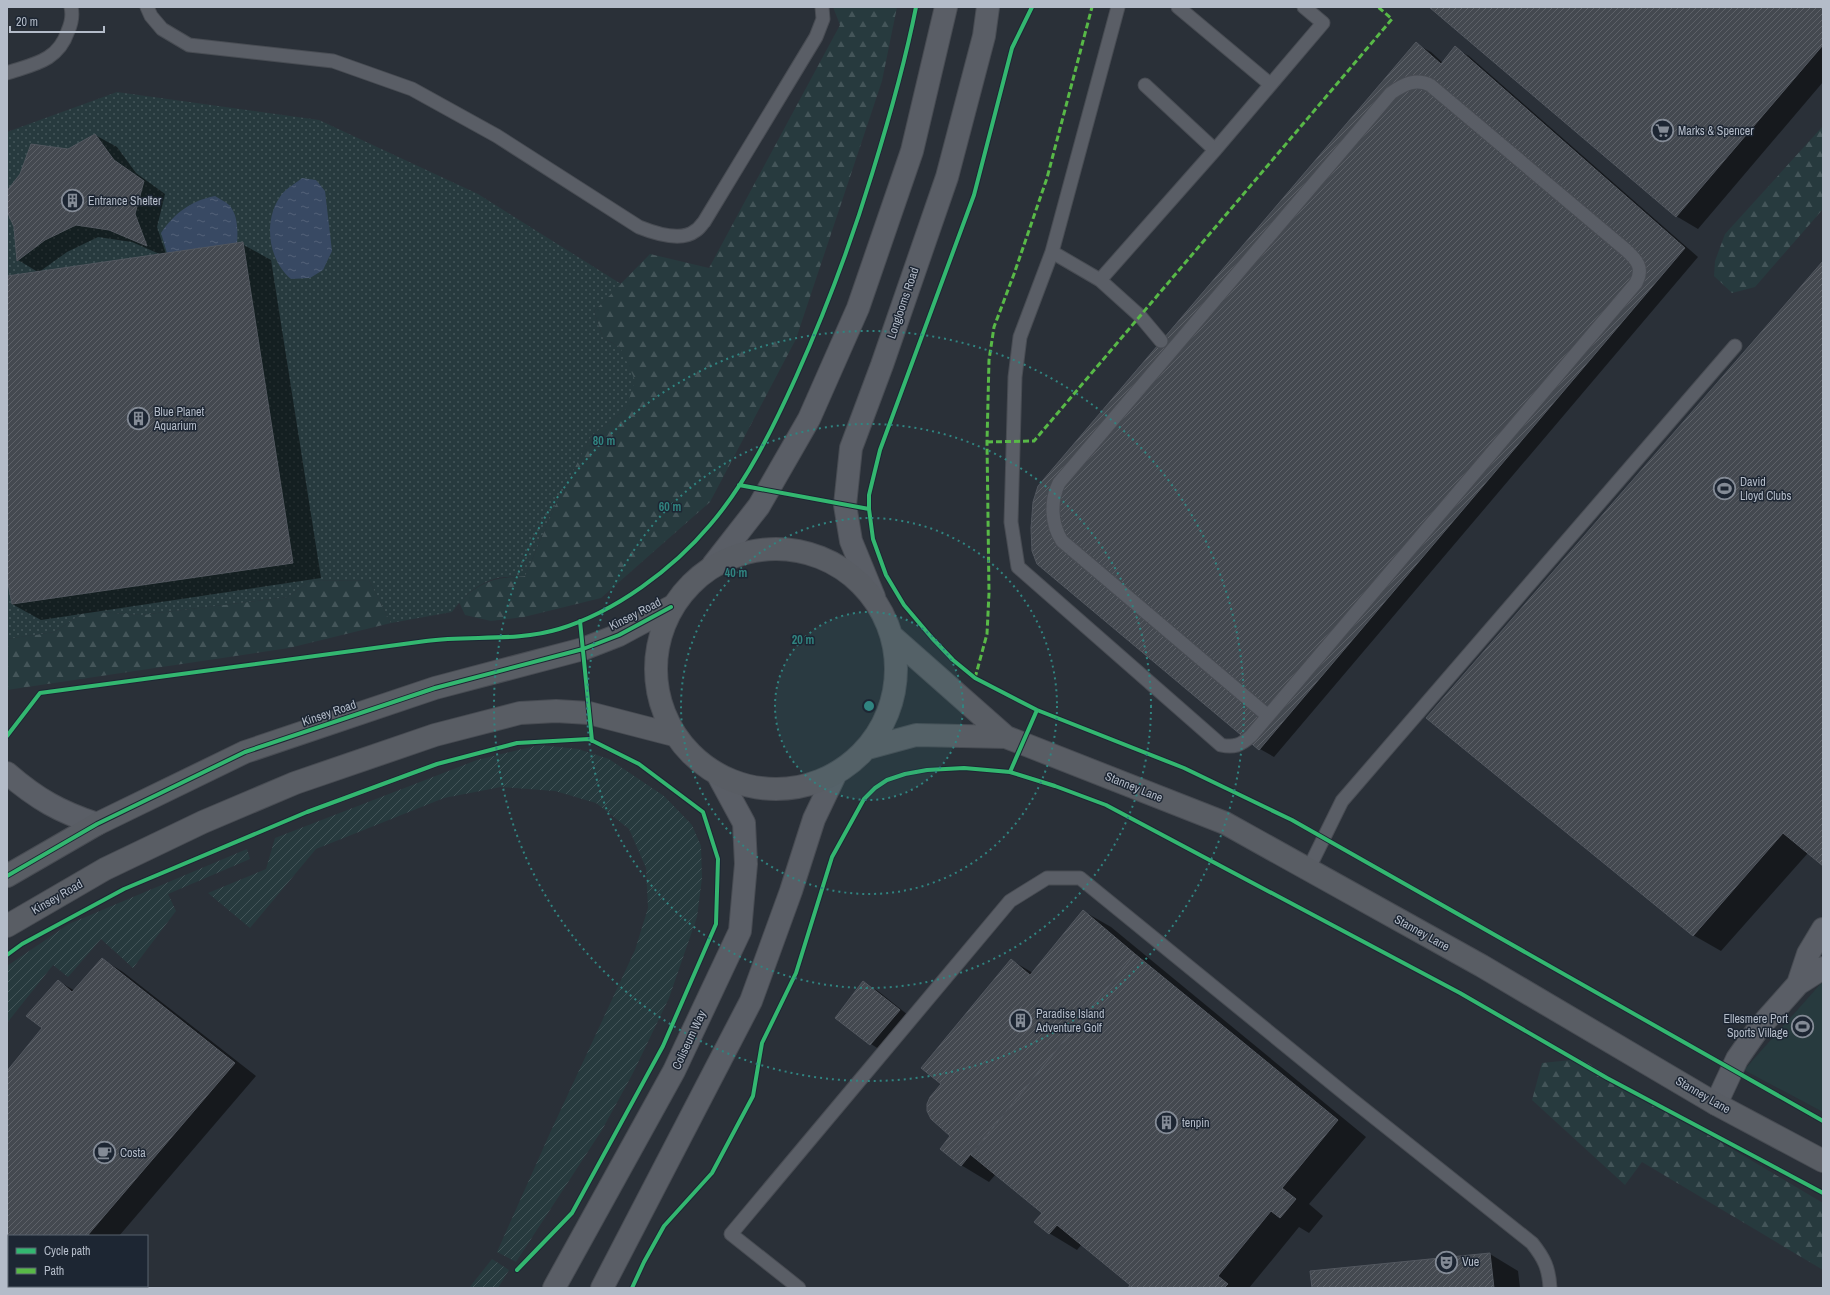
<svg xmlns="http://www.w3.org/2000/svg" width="1830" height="1295" viewBox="0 0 1830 1295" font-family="'Archivo Narrow',sans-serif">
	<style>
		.forest { fill: url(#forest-firs) }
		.park { fill: url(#park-dots) }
		.garden { fill: url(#garden-furrows) }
		.pitch { fill: #273a3e }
		.water { fill: url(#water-ripples) }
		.shadow { fill: #0007; fill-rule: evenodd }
		.building { fill: url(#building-hatch); stroke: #52575f }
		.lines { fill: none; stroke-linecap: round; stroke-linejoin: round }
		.service-casing { stroke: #484c53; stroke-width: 15 }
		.minor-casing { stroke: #484c53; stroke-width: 24 }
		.tertiary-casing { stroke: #484c53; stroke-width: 24 }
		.secondary-casing { stroke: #484c53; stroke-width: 24 }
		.service { stroke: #5a5e66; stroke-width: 13 }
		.minor { stroke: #5a5e66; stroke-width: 22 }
		.tertiary { stroke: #5a5e66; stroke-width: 22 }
		.secondary { stroke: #595d64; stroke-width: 22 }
		.quiet { stroke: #58b947; stroke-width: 3; stroke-dasharray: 6 3; stroke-linecap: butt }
		.cycleway-casing { stroke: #1d2633; stroke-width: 6 }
		.cycleway { stroke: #33b770; stroke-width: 4 }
		.ring { fill: none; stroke: #308480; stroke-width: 2; stroke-dasharray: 2 4 }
		.labels { text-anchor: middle; stroke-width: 3; stroke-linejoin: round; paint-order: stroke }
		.poi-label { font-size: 12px; fill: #b4bcc9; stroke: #1d2633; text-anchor: start }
		.street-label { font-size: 12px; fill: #b4bcc9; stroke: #1d2633 }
		.centre { fill: #308480; stroke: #1d2633; stroke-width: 2 }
		.ring-label { font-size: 12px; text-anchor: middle; font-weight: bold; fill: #308480; stroke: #1d2633; stroke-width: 3; stroke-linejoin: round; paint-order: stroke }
	</style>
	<defs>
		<pattern id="forest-firs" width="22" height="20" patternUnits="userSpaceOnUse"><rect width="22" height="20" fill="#273a3e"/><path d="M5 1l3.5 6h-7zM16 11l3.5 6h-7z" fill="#445559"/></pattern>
		<pattern id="park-dots" width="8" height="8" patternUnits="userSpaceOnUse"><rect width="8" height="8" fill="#273a3e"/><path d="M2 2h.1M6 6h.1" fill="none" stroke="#445559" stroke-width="1.8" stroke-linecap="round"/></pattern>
		<pattern id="garden-furrows" width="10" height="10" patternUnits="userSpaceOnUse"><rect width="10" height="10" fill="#273a3e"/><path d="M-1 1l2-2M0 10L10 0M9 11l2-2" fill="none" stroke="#445559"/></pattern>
		<pattern id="water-ripples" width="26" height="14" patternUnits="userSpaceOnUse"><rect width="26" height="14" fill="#384963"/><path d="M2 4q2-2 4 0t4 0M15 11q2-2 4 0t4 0" fill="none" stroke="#526178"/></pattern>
		<pattern id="building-hatch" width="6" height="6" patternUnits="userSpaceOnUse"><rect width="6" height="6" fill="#444950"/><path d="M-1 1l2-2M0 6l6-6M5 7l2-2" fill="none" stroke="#5d6168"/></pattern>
	</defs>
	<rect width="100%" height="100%" fill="#2a3038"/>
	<path class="forest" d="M833,7H897L882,81L796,339L710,502L601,598L524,617L491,621L465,615L459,602C483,580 494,578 525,576L555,506L591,436L626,409L620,347L603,338L594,311L650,254L709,268L840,25Z
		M1823,126V209L1755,287L1732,293L1714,276L1715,261L1725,234Z
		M369,580L391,623L289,648L7,690V639L54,632L86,611L141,615L288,597L309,581Z
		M1581,1059L1823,1203V1270L1642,1162L1625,1185L1532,1100L1542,1063Z"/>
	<path class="park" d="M117,92L319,120L478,194L621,284L594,311L603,338L620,347L635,380L626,409L591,436L555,506L525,576C516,577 505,576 497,578C478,583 463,596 452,612L391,623L369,580L309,581L288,597L141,615L86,611L54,632L7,639V132Z"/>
	<path class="garden" d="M539,745L578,749L609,759L664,796L692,825L701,846L702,878L697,917L669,998L633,1073L602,1130L516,1262L497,1252L550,1133L635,950L648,908L646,868L629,829L596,803L555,791L501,787L444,798L316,849L250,928L208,893L266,869L275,838L477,760Z
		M247,849L250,859L168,894L176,911L133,968L101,939L68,977L53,965L7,1023V966L69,924Z
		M492,1259L509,1270L498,1288H469Z"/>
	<path class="pitch" d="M1823,981V1112L1744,1070Z"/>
	<path class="water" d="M302,178L316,180L325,191L332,251L323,270L310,278L291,279C267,259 263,218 282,194C287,188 296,183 302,178Z
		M215,196C219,199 225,201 229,205C238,214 238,232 237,243L167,253L161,233C175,213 190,201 215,196Z"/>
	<path class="shadow" d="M1431,7H1823V82L1698,229L1676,216Z
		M1416,44L1431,52L1443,63L1455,48L1469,56L1698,257L1274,757L1260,749Z
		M95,135L117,147L136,173L165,194L157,227L166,254L242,244L271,260L321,578L41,620L12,604L7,572V277L38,272L18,260L15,227L7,208V193L68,150ZM98,237L132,242L162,255L39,272L67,252Z
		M1823,262V865L1808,853L1721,951L1693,935Z
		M1083,911L1111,927L1366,1137L1309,1204L1323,1216L1309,1233L1299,1227L1249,1288H1129L1132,1285L1082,1244L1077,1250L1049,1233L1043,1213L996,1174L989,1182L961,1165L952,1136L942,1084L1011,960L1033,973Z
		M102,959L123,972L256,1076L119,1236H9V1286H35L33,1288H7V1073L44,1028L58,981L75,991Z
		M863,983L878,991L913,1019L885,1053L871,1044L836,1018Z
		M1490,1254L1518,1271L1520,1288H1313Z"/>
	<path class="building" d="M1429,7H1823V45L1676,217Z
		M1416,42L1441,64L1455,46L1685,248L1259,750L1037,564L1032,551L1031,528L1033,502L1038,486Z
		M95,134L114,160L144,181L135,214L147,246L109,230L76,225L45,240L17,261L14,227L7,211V191L20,174L31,144L68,149Z
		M243,242L293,563L12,604L7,578V276Z
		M1823,261V866L1783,833L1693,936L1426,718Z
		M1083,910L1135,954L961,1166L940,1149L950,1136L931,1119L927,1111V1104L930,1097L941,1084L921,1068L1011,959L1030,975Z
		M1135,954L1338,1120L1282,1188L1296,1199L1280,1218L1271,1211L1218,1276L1228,1284L1224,1288H1128L1130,1285L1057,1225L1049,1234L1034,1222L1042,1213L971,1155Z
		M102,958L235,1063L87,1236H9V1240L7,1238V1071L42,1028L26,1016L58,980L72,992Z
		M863,981L900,1010L870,1045L835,1018Z
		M7,1238L9,1240V1279L7,1282Z
		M1490,1253L1494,1288H1312L1310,1271Z"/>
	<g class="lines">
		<defs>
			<path id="service" d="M147,7L151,16L162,29L189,45L333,61L412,89L497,136L639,227C654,233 681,242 695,231C699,229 701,225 704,222L816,37L823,19L822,7
				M1118,7L1052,252L1020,337L1015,377L1011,522L1018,567L1221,745C1234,748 1241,745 1251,736L1636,283C1644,268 1637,260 1626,250L1430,85C1416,78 1404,84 1391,93L1059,483C1050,501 1051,524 1062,541L1268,716
				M1178,7L1270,84
				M7,73C34,64 58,61 68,31C71,24 73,15 71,7
				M1145,85L1215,150
				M1052,252L1100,280L1140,316L1161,341
				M1100,280L1215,150L1323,23L1304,7
				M1308,870L1342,801L1735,346
				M799,1288L731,1234L1010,901L1047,878H1080L1350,1098L1532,1243C1544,1258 1549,1268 1550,1288"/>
			<path id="minor" d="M7,773C37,799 60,812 97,824
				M1798,984L1808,954L1823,929
				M1716,1104L1737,1059L1758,1029L1798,984L1823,968
				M554,1288L674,1071L740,931L746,864L744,823L718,775
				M602,1288L751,1001L791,891L814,819L835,775"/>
			<path id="tertiary" d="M713,565L759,506L809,419L858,308L912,151L946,7
				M874,597L851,541L845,505L851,448L882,365L947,177L984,36L988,7"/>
			<path id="secondary" d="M656 669a120 120 0 1 1 240 0a120 120 0 1 1-240 0Z
				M894,638L1006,737
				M868,748L916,735L1006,737L1225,823L1482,966L1716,1104L1823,1161
				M7,876L97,824L245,752L435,688L583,649L619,635L671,607
				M7,926L105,869L203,822L295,783L435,735L520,713L556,711L589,713L674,735"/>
		</defs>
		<use href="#service" class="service-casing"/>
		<use href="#minor" class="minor-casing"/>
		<use href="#tertiary" class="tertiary-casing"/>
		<use href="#secondary" class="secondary-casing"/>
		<use href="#service" class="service"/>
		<use href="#minor" class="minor"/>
		<use href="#tertiary" class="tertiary"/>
		<use href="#secondary" class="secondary"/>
		<path class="quiet" d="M987,442L1034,441L1392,19L1378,7
			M975,678L987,634L989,593L987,442L989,360L994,327L1014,274L1047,178L1092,7"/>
		<defs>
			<path id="cycleway" d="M1032,7L1012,48L974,195L880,450L869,495V509L873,539L886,575L904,605L932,638L953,660L975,678L1037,710L1184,768L1292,820L1823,1121
				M739,485L869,509
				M580,621L592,741
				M7,736L40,693C169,675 298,658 426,641C470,635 516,642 559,629C615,612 673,569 710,525C747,482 773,428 796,377C826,310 851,243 872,174C889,119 905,63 916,7
				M1010,772L1037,710
				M7,876L97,824L245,752L435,688L583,649L619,635L671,607
				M7,955L22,944L124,889L307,812L437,764L517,743L589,739L639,764L703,812L718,859L716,924L663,1046L572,1213L517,1270
				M632,1288L644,1262L664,1226L712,1173L753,1096L762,1043L796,973L832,857L864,799L875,788L887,780L905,774L927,770L964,768L1010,772L1055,786L1106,805L1460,993L1607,1078L1823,1193"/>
		</defs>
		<use href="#cycleway" class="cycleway-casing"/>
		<use href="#cycleway" class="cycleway"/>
	</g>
	<circle cx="869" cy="706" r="94" fill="#308480" fill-opacity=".12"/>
	<g class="ring">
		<circle cx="869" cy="706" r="94"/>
		<circle cx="869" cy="706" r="188"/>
		<circle cx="869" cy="706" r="282"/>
		<circle cx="869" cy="706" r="375"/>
	</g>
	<defs>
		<symbol id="supermarket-ring" viewBox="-11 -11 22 22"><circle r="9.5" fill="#1d2633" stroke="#848b96" stroke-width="1.5"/><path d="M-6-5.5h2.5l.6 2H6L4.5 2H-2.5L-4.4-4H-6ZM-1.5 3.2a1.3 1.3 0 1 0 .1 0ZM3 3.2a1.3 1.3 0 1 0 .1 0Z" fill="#848b96"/></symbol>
		<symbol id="building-ring" viewBox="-11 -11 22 22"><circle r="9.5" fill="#1d2633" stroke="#848b96" stroke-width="1.5"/><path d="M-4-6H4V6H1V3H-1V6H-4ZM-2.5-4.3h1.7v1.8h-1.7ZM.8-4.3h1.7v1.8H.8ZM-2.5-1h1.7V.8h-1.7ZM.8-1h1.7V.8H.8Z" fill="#848b96"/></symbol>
		<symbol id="stadium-ring" viewBox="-11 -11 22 22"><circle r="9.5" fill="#1d2633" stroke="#848b96" stroke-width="1.5"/><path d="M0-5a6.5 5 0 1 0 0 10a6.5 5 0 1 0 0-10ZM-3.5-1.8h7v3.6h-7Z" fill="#848b96"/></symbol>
		<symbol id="cafe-ring" viewBox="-11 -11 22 22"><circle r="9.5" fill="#1d2633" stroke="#848b96" stroke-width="1.5"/><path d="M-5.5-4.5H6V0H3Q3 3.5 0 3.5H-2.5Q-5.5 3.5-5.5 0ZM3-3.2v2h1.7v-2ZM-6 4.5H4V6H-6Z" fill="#848b96"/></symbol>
		<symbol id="theatre-ring" viewBox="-11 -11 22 22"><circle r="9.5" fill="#1d2633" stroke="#848b96" stroke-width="1.5"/><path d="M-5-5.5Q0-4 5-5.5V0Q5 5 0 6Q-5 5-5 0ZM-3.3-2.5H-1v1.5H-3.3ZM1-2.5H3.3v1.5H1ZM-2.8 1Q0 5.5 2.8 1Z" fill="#848b96"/></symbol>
	</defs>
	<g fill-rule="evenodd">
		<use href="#supermarket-ring" x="1650" y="118" width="25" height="25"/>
		<use href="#building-ring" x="60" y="188" width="25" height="25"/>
		<use href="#building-ring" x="126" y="406" width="25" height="25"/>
		<use href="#stadium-ring" x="1712" y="476" width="25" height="25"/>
		<use href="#building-ring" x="1008" y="1008" width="25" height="25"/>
		<use href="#stadium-ring" x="1790" y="1014" width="25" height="25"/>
		<use href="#building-ring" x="1154" y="1110" width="25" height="25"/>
		<use href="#cafe-ring" x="92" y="1140" width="25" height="25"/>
		<use href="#theatre-ring" x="1434" y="1250" width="25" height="25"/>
	</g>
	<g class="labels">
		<g class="poi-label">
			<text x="1678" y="135">Marks &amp; Spencer</text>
			<text x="88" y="205">Entrance Shelter</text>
			<text x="154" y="416">Blue Planet<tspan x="154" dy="14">Aquarium</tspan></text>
			<text x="1740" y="486">David<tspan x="1740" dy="14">Lloyd Clubs</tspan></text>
			<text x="1036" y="1018">Paradise Island<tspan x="1036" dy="14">Adventure Golf</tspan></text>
			<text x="1788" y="1023" text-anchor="end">Ellesmere Port<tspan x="1788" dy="14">Sports Village</tspan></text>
			<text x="1182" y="1127">tenpin</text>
			<text x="120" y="1157">Costa</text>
			<text x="1462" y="1266">Vue</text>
		</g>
		<g class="street-label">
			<text transform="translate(903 303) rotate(-71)" y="4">Longlooms Road</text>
			<text transform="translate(635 614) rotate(-27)" y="4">Kinsey Road</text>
			<text transform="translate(329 713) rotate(-19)" y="4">Kinsey Road</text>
			<text transform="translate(1134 787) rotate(22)" y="4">Stanney Lane</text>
			<text transform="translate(57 897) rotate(-30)" y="4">Kinsey Road</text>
			<text transform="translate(1422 933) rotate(29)" y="4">Stanney Lane</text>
			<text transform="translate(689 1040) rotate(-65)" y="4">Coliseum Way</text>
			<text transform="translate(1703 1095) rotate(30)" y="4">Stanney Lane</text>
		</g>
	</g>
	<circle cx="869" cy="706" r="6" class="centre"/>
	<g class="ring-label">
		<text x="604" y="445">80 m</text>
		<text x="670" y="511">60 m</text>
		<text x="736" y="577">40 m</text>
		<text x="803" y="644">20 m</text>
	</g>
	<rect width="1830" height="1295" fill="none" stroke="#b4bcc9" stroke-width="16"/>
	<rect x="8" y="1235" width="140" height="52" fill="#1d2633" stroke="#59626f"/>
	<rect x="16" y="1248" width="20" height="6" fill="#33b770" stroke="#59626f"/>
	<text x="44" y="1255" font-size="12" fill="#b4bcc9">Cycle path</text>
	<rect x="16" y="1268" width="20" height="6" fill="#58b947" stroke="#59626f"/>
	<text x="44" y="1275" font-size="12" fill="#b4bcc9">Path</text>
	<path d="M10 26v6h94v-6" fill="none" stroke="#b4bcc9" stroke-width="2"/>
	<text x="16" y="26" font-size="12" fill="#b4bcc9" stroke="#1d2633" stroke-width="3" paint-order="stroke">20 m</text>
</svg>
